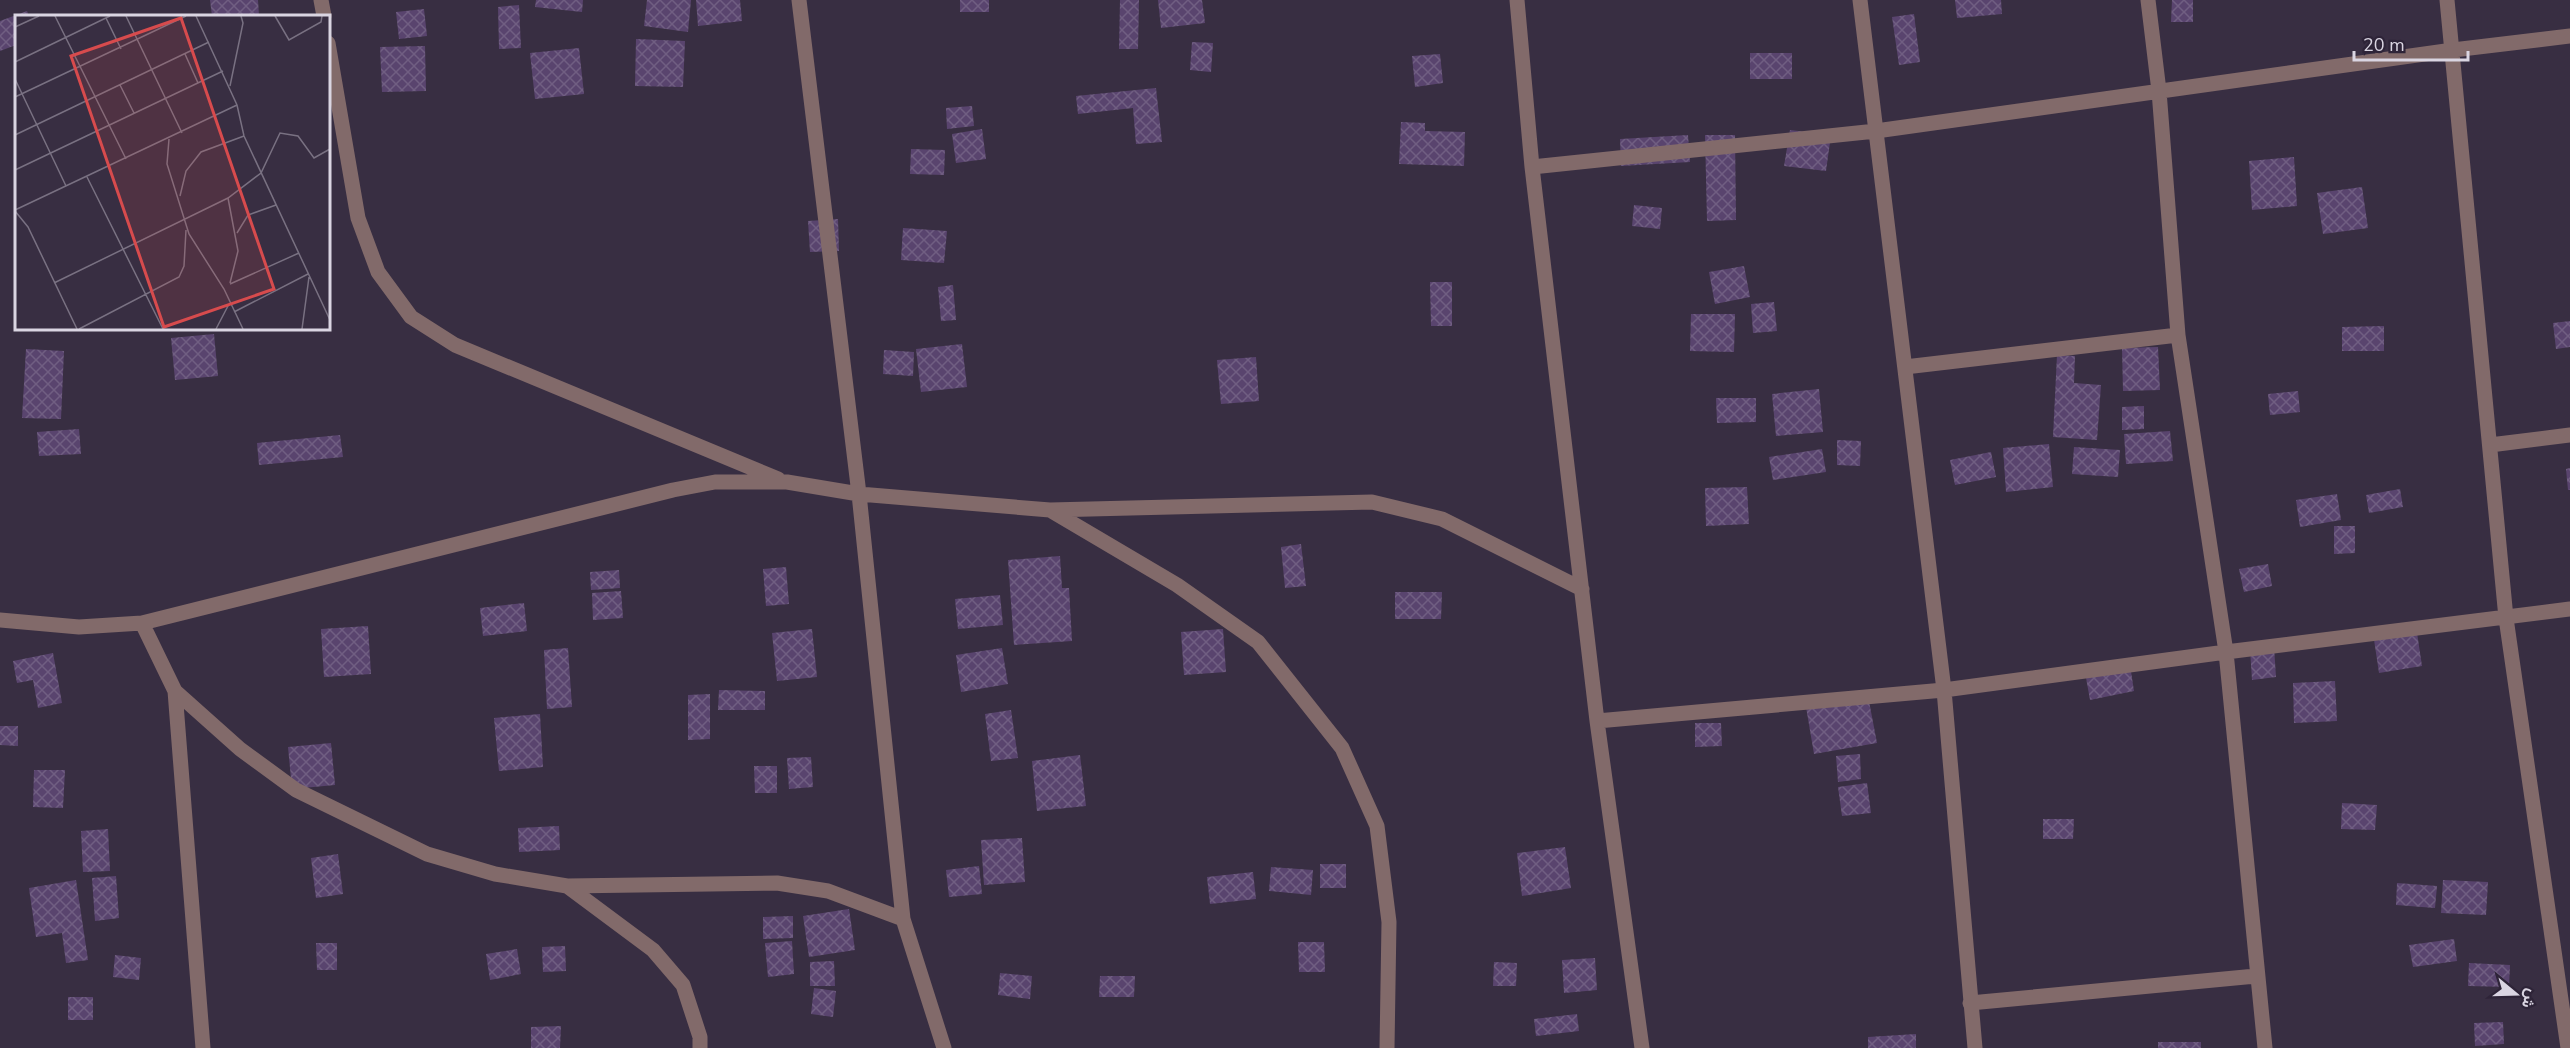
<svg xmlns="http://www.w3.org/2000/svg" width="2570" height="1048" viewBox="0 0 2570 1048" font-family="'Nunito Sans',Vazirmatn,sans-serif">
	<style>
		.building { fill: url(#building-cross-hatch) }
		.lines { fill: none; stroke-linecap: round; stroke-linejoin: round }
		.minor { stroke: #826a6a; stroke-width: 15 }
		.inset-road { fill: none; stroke: #797182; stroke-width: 1.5 }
		.view { fill: #d74b4d; fill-opacity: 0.15; stroke: #d74b4d; stroke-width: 3 }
		.inset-edge { fill: none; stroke: #dad5e2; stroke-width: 3 }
	</style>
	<defs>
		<pattern id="building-cross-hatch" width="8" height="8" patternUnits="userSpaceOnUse" patternTransform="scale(1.5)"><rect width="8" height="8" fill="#59446e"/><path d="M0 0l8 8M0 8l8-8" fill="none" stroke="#705e82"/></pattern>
	</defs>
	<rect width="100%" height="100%" fill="#382e42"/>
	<path class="building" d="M210,0H258L259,16H212Z
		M536,0H583L582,12L535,7Z
		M647,0H691L688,32L644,26Z
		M696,0H740L742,21L698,26Z
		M960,0H989V12H960Z
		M1120,0H1139L1138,49H1119Z
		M1158,0H1202L1205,23L1161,28Z
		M1955,0H2001L2002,14L1957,18Z
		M2172,0H2193V22H2171Z
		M519,5L521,48L499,49L498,7Z
		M424,9L427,36L399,39L396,12Z
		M27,11L29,16H16V45L0,51V21Z
		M1914,14L1920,62L1899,65L1892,17Z
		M636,39L685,41L683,87L635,86Z
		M1192,42L1213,43L1211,72L1190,70Z
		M425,46L426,91L382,92L380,47Z
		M579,48L584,94L535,99L530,53Z
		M1750,53H1792V79H1750Z
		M1440,54L1443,83L1415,87L1412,56Z
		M1156,88L1162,142L1136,144L1133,108L1078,114L1076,96Z
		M972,106L974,126L947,129L946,108Z
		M1401,122L1425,123V131L1465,132L1464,166L1399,164Z
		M982,129L986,159L956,163L952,134Z
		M1790,130L1831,135L1826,171L1784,166Z
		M1688,135L1690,162L1621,166L1620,139Z
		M1705,135H1735L1736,220L1707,221Z
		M911,149L945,150L944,175L910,174Z
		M2294,157L2297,206L2252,210L2249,161Z
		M2362,187L2368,228L2323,234L2317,193Z
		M1634,205L1662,208L1660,229L1632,226Z
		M838,219L839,251L810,252L808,221Z
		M903,228L947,231L944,263L901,260Z
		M1744,266L1750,297L1715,304L1709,272Z
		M1430,282H1452V326H1431Z
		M953,285L956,320L941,321L938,287Z
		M1774,302L1777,331L1753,333L1751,304Z
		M1691,314H1735L1734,352L1690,351Z
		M2570,321V347L2556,349L2553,323Z
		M2384,326V351H2342V327Z
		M214,334L218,376L175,380L171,338Z
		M962,344L967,387L921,392L916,349Z
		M2158,347L2160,390L2123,391L2122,348Z
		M26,349L64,351L61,419L22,418Z
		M884,350L914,352L913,376L883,374Z
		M2057,355L2075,356L2074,383L2101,385L2097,440L2053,437Z
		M1256,357L1259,401L1221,404L1217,360Z
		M1819,389L1823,432L1776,436L1772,394Z
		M2298,391L2300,412L2270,415L2268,394Z
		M1716,398H1756V422L1717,423Z
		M2144,406V429L2122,430V407Z
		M79,429L81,454L39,456L37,432Z
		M2170,431L2173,461L2126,464L2124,434Z
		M340,435L343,457L259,465L257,443Z
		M1837,440L1861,441L1860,466L1837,465Z
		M2049,444L2053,487L2006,492L2003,448Z
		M2074,447L2120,450L2118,477L2072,474Z
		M1822,449L1826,472L1773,480L1769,457Z
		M1991,452L1996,477L1955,485L1950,460Z
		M2570,468V490H2568L2566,469Z
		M1747,487L1749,524L1706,526L1705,488Z
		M2400,489L2403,507L2369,513L2366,495Z
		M2337,494L2341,520L2300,527L2296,500Z
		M2334,526H2355V553L2334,554Z
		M1301,544L1306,586L1285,588L1281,547Z
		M1060,556L1062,588H1069L1072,641L1014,645L1008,560Z
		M2268,564L2272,586L2244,592L2239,569Z
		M786,567L789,604L766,606L763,569Z
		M619,570L620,588L591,590L590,572Z
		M621,591L623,618L593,620L592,593Z
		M1395,592H1442L1441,619H1395Z
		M1000,595L1003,625L958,629L955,599Z
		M524,603L527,631L483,636L480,608Z
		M368,626L371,674L324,677L321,629Z
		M2416,626L2422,666L2379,673L2373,633Z
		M812,629L817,677L777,681L772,633Z
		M1223,629L1226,672L1184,675L1181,632Z
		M2274,647L2276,677L2252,680L2250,649Z
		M568,648L572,707L547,709L544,650Z
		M1002,648L1008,684L961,692L956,655Z
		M53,653L62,703L38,708L33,680L17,683L13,661Z
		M2130,665L2134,691L2090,700L2085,672Z
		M2335,681L2337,721L2294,723L2293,683Z
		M719,690L765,691V710H718Z
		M710,694V739L688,740V695Z
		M1868,696L1877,743L1814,754L1806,707Z
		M1011,710L1018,758L991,761L985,714Z
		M540,714L543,767L499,771L494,718Z
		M1695,723H1721L1722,746L1695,747Z
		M0,726H18V746L0,745Z
		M331,743L335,785L292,789L288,747Z
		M1860,754L1861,779L1838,782L1836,756Z
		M1080,755L1086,806L1037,811L1032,761Z
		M811,757L813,787L789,789L787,758Z
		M754,766H777V793H755Z
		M34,770H65L63,808L33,807Z
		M1867,783L1871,813L1842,816L1838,787Z
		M2342,803L2377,805L2375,830L2341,829Z
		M2043,819H2074L2073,839H2043Z
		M559,826L560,850L519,852L518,828Z
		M108,829L110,871L83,872L81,831Z
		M1022,838L1025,882L984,885L981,840Z
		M1565,847L1571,888L1522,896L1517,853Z
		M338,854L343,894L316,898L311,858Z
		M1320,864H1346V888H1320Z
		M979,866L982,894L949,897L946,870Z
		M1271,867L1313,870L1311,895L1269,891Z
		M1253,872L1256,899L1210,904L1207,877Z
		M116,876L119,918L95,921L92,878Z
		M76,880L88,960L66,963L62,933L36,937L29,888Z
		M2443,880L2488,882L2486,915L2441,913Z
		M2397,883L2437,886L2435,908L2396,905Z
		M849,909L855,950L809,957L803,916Z
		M793,916V938L763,939V917Z
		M2454,939L2457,961L2413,967L2409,945Z
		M792,941L794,974L768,977L765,943Z
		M1298,942H1324L1325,972H1299Z
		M316,943H337V970H317Z
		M565,946L566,971L543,972L542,947Z
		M517,949L521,974L490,980L486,954Z
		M115,955L141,958L139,980L113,977Z
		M1595,958L1597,990L1564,993L1562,960Z
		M834,961L835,986H810V962Z
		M1494,962L1517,963L1516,986H1493Z
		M2469,963L2510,965L2509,987L2468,986Z
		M1000,973L1032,976L1030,999L998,995Z
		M1100,976H1135L1134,997H1099Z
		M814,988L836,991L833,1017L811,1014Z
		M68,997H93V1020H68Z
		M1577,1014L1579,1031L1536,1036L1534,1019Z
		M2503,1022L2504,1044L2475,1046L2474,1023Z
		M561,1026L560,1048H531V1027Z
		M1916,1034V1048H1868V1037Z
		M2158,1042H2201V1048H2158Z"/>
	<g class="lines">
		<path class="minor" d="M321,0L324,16
			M799,0L859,494L903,919L944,1048
			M1517,0L1532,167L1597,721L1642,1048
			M1860,0L1944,690L1975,1048
			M2148,0L2159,91L2178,335L2226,652L2265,1048
			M2447,0L2506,618L2568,1048
			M328,43L358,218L378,272L411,317L455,345L778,479
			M1532,167L1876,131L2453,50L2570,36
			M1905,367L2178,335
			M2490,445L2570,435
			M1050,510L1177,585L1258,642L1342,748L1377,826L1389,922L1387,1048
			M0,620L79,627L142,623L673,490L715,482H787L859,494L1050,510L1372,502L1442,519L1582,589
			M142,623L175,691L203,1048
			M175,691L240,749L296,790L427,854L495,874L567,886L777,883L828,891L903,919
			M1597,721L1944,690L2226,652L2570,609
			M567,886L653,950L683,985L700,1037V1048
			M1970,1003L2256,976"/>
	</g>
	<g transform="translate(15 15)">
		<rect width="315" height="315" fill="#382e42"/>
		<path class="inset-road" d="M40,1L111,144M111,1L167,118M181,1L222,90L229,121L315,305M260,1L274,25L306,7L307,1M91,3L106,34M0,12L24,1M170,39L183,68M0,47L95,1M0,64L51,171M105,70L119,98M215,71L228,8L226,1M0,82L171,1M0,120L194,27M154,124L152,149L174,219L209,274L228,314M0,155L208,56M72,162L148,314M165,181L171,156L186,137L229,121M213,183L223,236L215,268M0,195L222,90M0,196L13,212L62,314M222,218L233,200L261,190M39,268L213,183L246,158L265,118L283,121L299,143L315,134M215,269L284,238M219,297L293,259M64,314L164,262L169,251L171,215M201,314L214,289M287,314L294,262"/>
		<path class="view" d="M166,3L259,274L149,312L56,41Z"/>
		<rect width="315" height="315" class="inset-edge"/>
	</g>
	<g transform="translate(2516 994) rotate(109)" stroke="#2e2438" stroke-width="4.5" paint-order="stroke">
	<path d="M0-4.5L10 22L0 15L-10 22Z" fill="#dad5e2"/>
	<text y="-9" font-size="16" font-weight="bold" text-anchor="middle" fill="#dad5e2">ش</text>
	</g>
	<path d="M2354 51v9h114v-9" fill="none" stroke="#dad5e2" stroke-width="3"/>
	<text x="2363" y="51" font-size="18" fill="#dad5e2" stroke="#2e2438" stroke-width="4.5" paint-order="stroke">20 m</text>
</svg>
